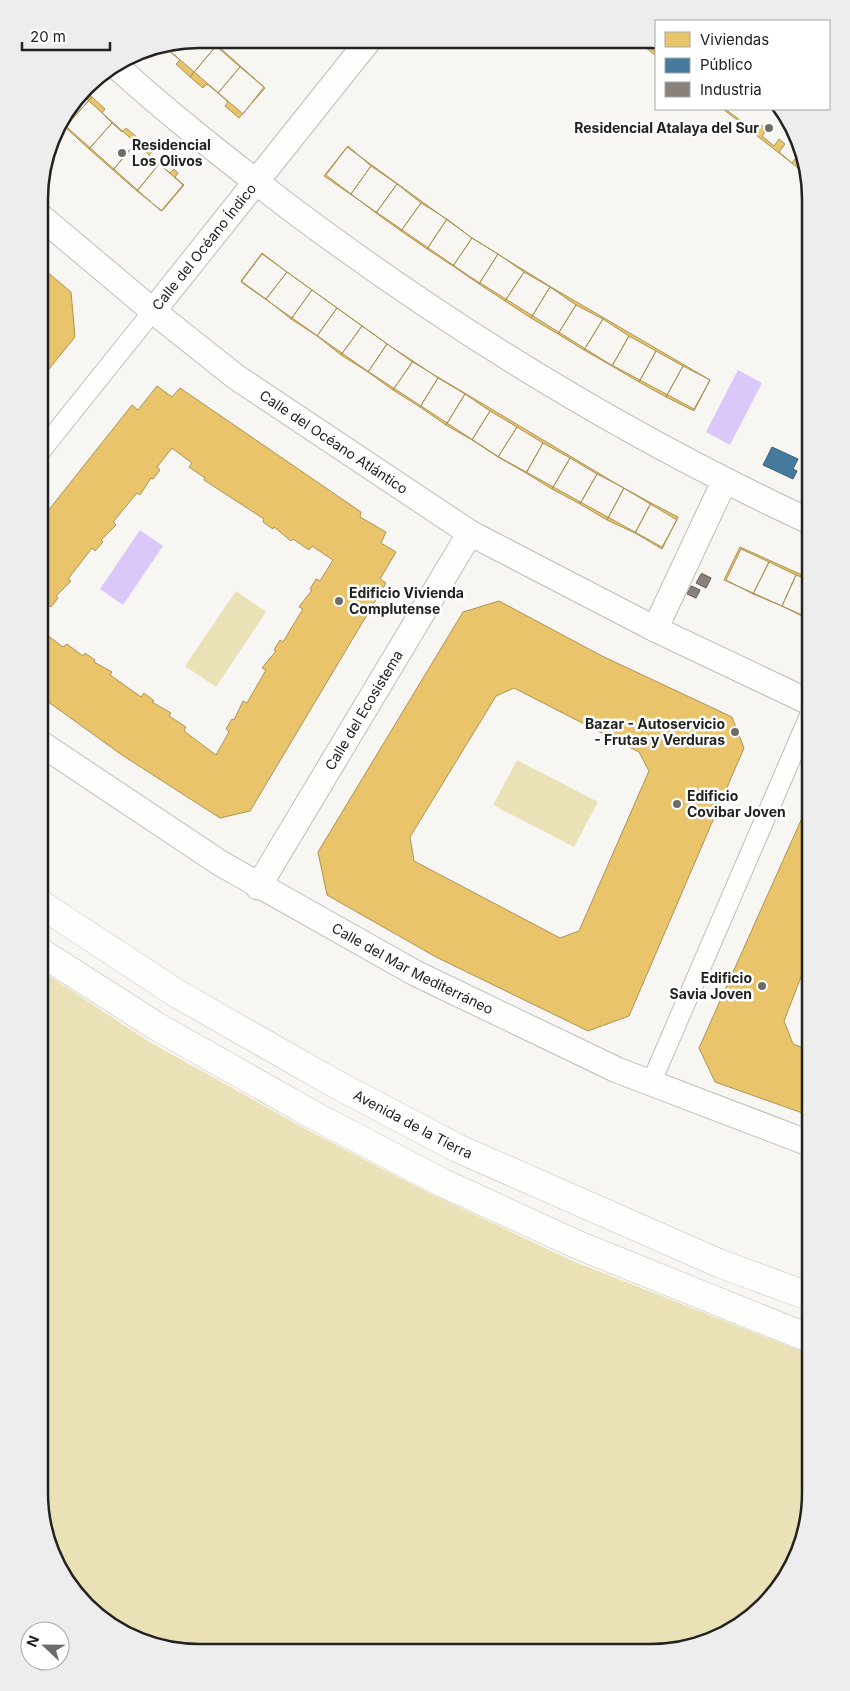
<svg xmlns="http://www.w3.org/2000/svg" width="850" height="1691" viewBox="0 0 850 1691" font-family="Inter,sans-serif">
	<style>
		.green { fill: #eae1b7 }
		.water { fill: #dac8f8 }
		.homes { fill: #e9c46a; stroke: #ad9354; fill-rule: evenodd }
		.public { fill: #457b9d; stroke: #3a6078 }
		.industry { fill: #8a817c; stroke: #6b6460 }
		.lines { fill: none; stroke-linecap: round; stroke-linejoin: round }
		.pedestrian-casing { stroke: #bdbdba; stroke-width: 21 }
		.minor-casing { stroke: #bdbdba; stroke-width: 27 }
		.tertiary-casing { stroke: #bdbdba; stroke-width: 29 }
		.pedestrian { stroke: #fefefd; stroke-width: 19 }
		.minor { stroke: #fefefd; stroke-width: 25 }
		.tertiary { stroke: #fefefd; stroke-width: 28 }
		.poi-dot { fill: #6d6c6a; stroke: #fff; stroke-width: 2 }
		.labels { text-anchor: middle; stroke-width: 5; stroke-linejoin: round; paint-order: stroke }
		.poi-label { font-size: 14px; font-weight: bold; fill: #222220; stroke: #fff; text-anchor: end }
		.street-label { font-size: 14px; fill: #222220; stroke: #fff }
		.rim { fill: none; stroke: #222220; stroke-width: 2.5 }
	</style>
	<rect width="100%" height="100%" fill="#f7f6f2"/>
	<path class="green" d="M236,591L266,612L216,687L185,666Z
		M517,760L598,802L574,847L493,805Z
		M39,969L148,1041L311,1132L435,1196L573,1261L811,1355V1503L799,1553L778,1590L740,1625L703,1644L651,1652L177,1651L128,1636L93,1613L47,1544L39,1492Z"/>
	<path class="water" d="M738,370L762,383L730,445L706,432Z
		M140,530L163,546L123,605L100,589Z"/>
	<path class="homes" d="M198,39H210L264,87L243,114L164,46Z
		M198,39H208L216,46L190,77L176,64L180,60L169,51L176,43Z
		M638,41L656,42V56Z
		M656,42V52L651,48Z
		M176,43L169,51L163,46Z
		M216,46L240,67L218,93L207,84L203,88L190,77Z
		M240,67L265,88L239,118L225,106L228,102L218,93Z
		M84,90L92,97L65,127L60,122Z
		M81,94L183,185L161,211L60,121Z
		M92,97L105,109L102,113L112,123L89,149L65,127Z
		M723,109H777L803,147L807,175Z
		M725,109H777L803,147L805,160L798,155L792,163L779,152L785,144L779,139L774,146L762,136L767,130L764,127L760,124L755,131Z
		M112,123L122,132L126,128L139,139L113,170L89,149Z
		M139,139L153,151L149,155L159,164L137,191L113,170Z
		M348,146L371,166L351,194L326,175Z
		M347,147L472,238L551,287L710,380L694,409L608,363L469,276L324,176Z
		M159,164L170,173L174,169L178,173L175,177L184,185L162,211L137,191Z
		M371,166L397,184L376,213L351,194Z
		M397,184L421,203L401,231L376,213Z
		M421,203L447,219L427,249L401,231Z
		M447,219L472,238L453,266L427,249Z
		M472,238L498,254L479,284L453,266Z
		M262,253L287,272L266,299L241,281Z
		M262,254L411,361L677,520L662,547L499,457L366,370L241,282Z
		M498,254L524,272L505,301L479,284Z
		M40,266L71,292L75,337L40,380Z
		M287,272L312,290L291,319L266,299Z
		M524,272L550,287L531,318L505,301Z
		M550,287L576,305L558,334L531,318Z
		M312,290L337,308L317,336L291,319Z
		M576,305L603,319L584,350L558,334Z
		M337,308L362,326L341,355L317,336Z
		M603,319L629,336L612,366L584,350Z
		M362,326L387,344L368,372L341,355Z
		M629,336L656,351L639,382L612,366Z
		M387,344L413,361L393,390L368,372Z
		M656,351L683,366L666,397L639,382Z
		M413,361L438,378L420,407L393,390Z
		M683,366L710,380L694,411L666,397Z
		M438,378L465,394L446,425L420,407Z
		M157,386L172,397L180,388L361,512L360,517L386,532L381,543L396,552L380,579L386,583L250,811L220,818L122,755L40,696V632H43L63,647L67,644L83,656L85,653L95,660L94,662L112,672L110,675L141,697L144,693L154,701L152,702L171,713L169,716L186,727L184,731L216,755L229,732L226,729L232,719L234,720L243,701L247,703L266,670L262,668L276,651L274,650L280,640L283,642L303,609L299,607L312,590L310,589L316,579L320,581L333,560L312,546L309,550L293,539L291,541L274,527L273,529L263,522L264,519L204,480L205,478L189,467L192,463L172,448L157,467L160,470L153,479L151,478L140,495L137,493L113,522L116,525L101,540L103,542L95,551L92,548L68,579L71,581L56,596L58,598L51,607L47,604L40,614V521L132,405L138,410Z
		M465,394L490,411L472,440L446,425Z
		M490,411L517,427L498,457L472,440Z
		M517,427L543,443L526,473L498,457Z
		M543,443L570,458L552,489L526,473Z
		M570,458L597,474L580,504L552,489Z
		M597,474L624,488L607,520L580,504Z
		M624,488L651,503L635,533L607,520Z
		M651,503L678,517L662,549L635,533Z
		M740,547L811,579V619L724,580Z
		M741,549L769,562L753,594L726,580Z
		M769,562L796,575L782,606L753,594Z
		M702,573L711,578L706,588L697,583Z
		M796,575L811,581L810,620L782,606Z
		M692,586L700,590L696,598L688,594Z
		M499,601L602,656L732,717L744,748L629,1016L588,1031L436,957L327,895L318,852L463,612ZM514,688L639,752L649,771L579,931L560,938L414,861L410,837L496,696Z
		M811,798V951L784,1021L793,1044L811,1051V1116L715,1082L699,1048Z"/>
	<path class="public" d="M772,447L798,459L793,469L797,471L793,479L763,465Z"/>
	<path class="industry" d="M701,574L711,578L706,588L696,583Z
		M691,586L700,590L696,598L687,594Z"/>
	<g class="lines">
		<defs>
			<path id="pedestrian" d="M40,452L153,311
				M651,1083L811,712"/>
			<g id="minor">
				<path d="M115,65C172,117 233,164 294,211C456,332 628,437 811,522"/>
				<path id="s1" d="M40,216L153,311L236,377L470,533L655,629L811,703"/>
				<path id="s2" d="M153,311L369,40"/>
				<path d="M655,629L724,482"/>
				<path id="s3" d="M40,743L220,863L415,973L617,1070L811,1144"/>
				<path id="s4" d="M258,887L470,533"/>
			</g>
			<g id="tertiary">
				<path id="s5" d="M39,903L176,993L332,1082L457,1148L721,1264L811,1297"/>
				<path d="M39,951L156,1026L315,1116L443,1183L578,1245L811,1339"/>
			</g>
		</defs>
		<use href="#pedestrian" class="pedestrian-casing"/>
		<use href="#minor" class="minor-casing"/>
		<use href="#tertiary" class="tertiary-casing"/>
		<use href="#pedestrian" class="pedestrian"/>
		<use href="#minor" class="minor"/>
		<use href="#tertiary" class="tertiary"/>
	</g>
	<g class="poi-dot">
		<circle cx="769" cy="128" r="5"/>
		<circle cx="122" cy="153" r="5"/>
		<circle cx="339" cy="601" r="5"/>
		<circle cx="735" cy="732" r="5"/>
		<circle cx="677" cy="804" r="5"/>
		<circle cx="762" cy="986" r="5"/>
	</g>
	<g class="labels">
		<g class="poi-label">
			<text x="759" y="133">Residencial Atalaya del Sur</text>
			<text x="132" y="150" text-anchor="start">Residencial<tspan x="132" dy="16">Los Olivos</tspan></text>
			<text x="349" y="598" text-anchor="start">Edificio Vivienda<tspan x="349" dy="16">Complutense</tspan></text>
			<text x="725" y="729">Bazar - Autoservicio<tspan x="725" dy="16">- Frutas y Verduras</tspan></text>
			<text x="687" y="801" text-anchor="start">Edificio<tspan x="687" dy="16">Covibar Joven</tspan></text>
			<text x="752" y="983">Edificio<tspan x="752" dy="16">Savia Joven</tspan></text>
		</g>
		<g class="street-label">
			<text dy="5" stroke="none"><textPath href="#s2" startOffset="82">Calle del Océano Índico</textPath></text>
			<text dy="5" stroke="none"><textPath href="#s1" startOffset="371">Calle del Océano Atlántico</textPath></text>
			<text dy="5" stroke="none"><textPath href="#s4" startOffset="206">Calle del Ecosistema</textPath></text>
			<text dy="5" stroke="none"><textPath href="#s3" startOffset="436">Calle del Mar Mediterráneo</textPath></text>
			<text dy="5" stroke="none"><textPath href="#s5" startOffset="435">Avenida de la Tierra</textPath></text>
		</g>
	</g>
	<path d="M0 0H850V1691H0ZM199 48H651A151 151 0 0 1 802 199V1493A151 151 0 0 1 651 1644H199A151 151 0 0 1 48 1493V199A151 151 0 0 1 199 48Z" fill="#ededed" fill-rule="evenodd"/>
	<path class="rim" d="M199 48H651A151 151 0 0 1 802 199V1493A151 151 0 0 1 651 1644H199A151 151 0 0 1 48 1493V199A151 151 0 0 1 199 48Z"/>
	<rect x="655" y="20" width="175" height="90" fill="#ffffff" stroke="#a7a7a6"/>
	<rect x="665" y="32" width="25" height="15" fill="#e9c46a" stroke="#a7a7a6"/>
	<text x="700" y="45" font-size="15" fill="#222220">Viviendas</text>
	<rect x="665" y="58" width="25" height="15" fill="#457b9d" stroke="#a7a7a6"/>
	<text x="700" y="70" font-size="15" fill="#222220">Público</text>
	<rect x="665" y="82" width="25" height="15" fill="#8a817c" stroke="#a7a7a6"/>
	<text x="700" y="95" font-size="15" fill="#222220">Industria</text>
	<g transform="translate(45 1646) rotate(292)"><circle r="24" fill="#ffffff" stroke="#a7a7a6"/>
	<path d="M0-4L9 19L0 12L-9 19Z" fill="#6d6c6a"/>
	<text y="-8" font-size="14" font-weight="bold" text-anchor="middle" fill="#222220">N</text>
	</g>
	<path d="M22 42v8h88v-8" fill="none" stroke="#222220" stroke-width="2.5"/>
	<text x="30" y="42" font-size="15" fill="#222220" stroke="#ffffff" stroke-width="4" paint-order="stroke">20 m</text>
</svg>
